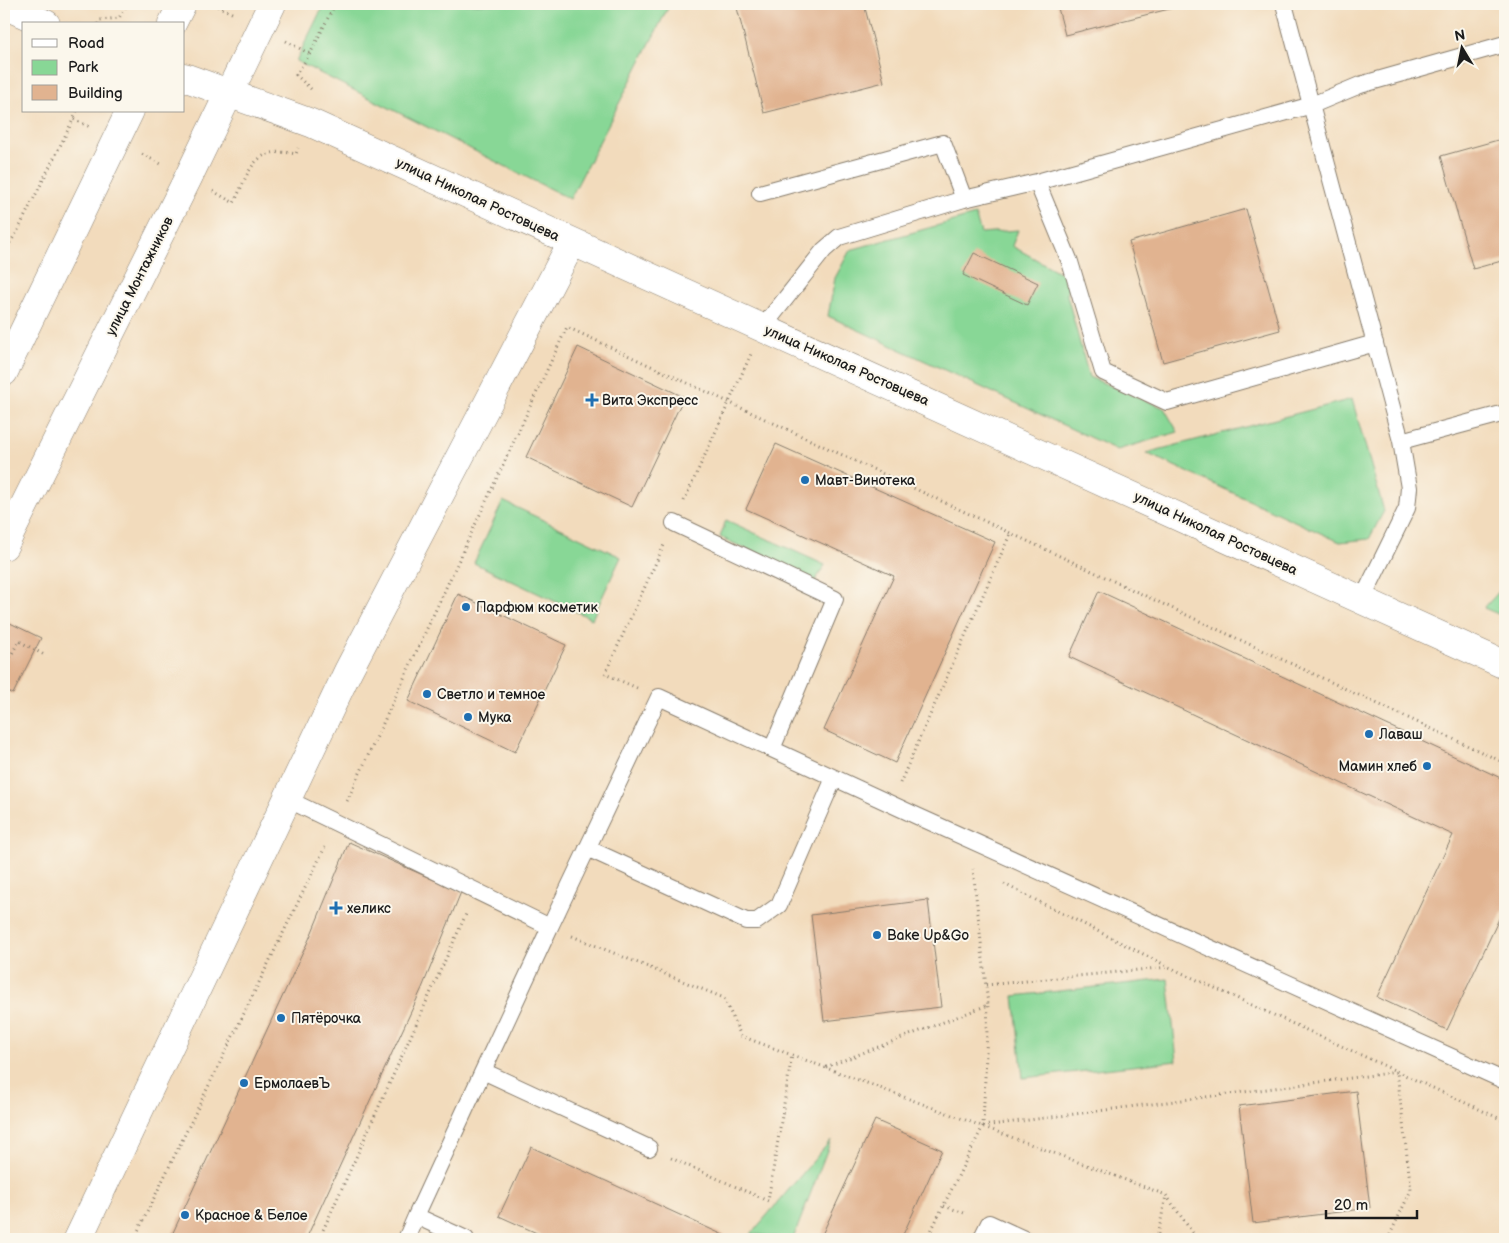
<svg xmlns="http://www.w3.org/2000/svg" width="1509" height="1243" viewBox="0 0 1509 1243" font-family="'Balsamiq Sans',sans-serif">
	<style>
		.green { fill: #88d796; stroke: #527a59 }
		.building { fill: #e1b390 }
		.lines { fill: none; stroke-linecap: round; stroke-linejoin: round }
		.service-casing { stroke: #877c6c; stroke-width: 18 }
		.minor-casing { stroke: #877c6c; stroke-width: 29 }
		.tertiary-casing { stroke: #877c6c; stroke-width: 29 }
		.secondary-casing { stroke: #877c6c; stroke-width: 29 }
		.path { stroke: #877c6c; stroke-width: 3; stroke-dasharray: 1 4; stroke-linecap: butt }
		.service { stroke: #fff; stroke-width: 16 }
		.minor { stroke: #fff; stroke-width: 28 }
		.tertiary { stroke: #fff; stroke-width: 28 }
		.secondary { stroke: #fff; stroke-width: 28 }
		.poi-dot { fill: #1f6fb2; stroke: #fbf7ec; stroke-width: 2 }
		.labels { text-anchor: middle; stroke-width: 4; stroke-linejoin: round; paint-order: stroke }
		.street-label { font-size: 14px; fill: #1c1c1c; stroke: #fbf7ec }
		.poi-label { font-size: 14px; fill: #1c1c1c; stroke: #fbf7ec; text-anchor: start }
	</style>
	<rect width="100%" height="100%" fill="#fbf7ec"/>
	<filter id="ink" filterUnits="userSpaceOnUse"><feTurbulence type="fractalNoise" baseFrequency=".02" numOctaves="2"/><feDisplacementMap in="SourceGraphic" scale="10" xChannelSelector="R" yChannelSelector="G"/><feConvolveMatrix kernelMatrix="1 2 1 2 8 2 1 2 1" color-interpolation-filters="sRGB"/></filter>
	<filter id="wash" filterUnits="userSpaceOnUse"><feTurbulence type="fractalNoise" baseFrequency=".0096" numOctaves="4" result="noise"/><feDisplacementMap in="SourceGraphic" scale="20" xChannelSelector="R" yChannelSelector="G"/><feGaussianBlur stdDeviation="1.12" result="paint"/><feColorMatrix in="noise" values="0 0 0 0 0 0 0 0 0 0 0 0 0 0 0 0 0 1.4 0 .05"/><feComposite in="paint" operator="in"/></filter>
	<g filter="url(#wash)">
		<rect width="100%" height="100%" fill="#f2dbbc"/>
		<path class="green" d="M324,4H670L570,199L296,61Z
			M975,215L981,233L1018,230L1012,246L1070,278L1067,295L1089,377L1164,408L1178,432L1117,450L828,316L835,278L850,250Z
			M1352,399L1384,511L1369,539L1340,542L1146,453Z
			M503,501L621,557L592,619L474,563Z
			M726,520L825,565L815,581L720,537Z
			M1505,585V617L1484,608Z
			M1168,979L1177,1061L1023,1078L1014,996Z
			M831,1140L793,1239L751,1234Z"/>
		<g id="blocks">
			<path class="building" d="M736,4H864L884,82L764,113Z
				M1057,4H1189L1065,35Z
				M1505,138V260L1473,269L1441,156Z
				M1246,209L1280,330L1163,362L1129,242Z
				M974,253L1038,283L1027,305L963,275Z
				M578,347L684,397L632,507L526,457Z
				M776,444L995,542L895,763L824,730L894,576L746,509Z
				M1099,591L1505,780V906L1447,1030L1377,997L1453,835L1069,657Z
				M458,594L566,645L515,752L408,701Z
				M8,622L41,638L13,694L4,690V632Z
				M349,842L461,892L422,988L306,1239H170L310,937Z
				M928,900L941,1007L824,1021L811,915Z
				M1356,1091L1370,1208L1253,1223L1239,1106Z
				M875,1120L942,1150L901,1239H820Z
				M531,1147L606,1181L732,1239H550L499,1216Z"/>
		</g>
	</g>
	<g filter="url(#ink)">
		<use href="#blocks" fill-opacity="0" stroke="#877c6c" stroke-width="1"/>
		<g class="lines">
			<defs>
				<path id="service" d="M1284,4L1401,441L1409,488L1407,508L1362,600
					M1037,182L1070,262L1103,372L1167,402L1375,343
					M760,193L943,143L964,199
					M763,327L824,250L839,237L964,199L1037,182L1312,105L1360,85L1505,44
					M1401,441L1505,413
					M674,523L835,599L772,749
					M287,799L550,927L659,697L917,816L1505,1081
					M587,848L746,921H757L779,905L834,778
					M483,1071L550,927
					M416,1216L483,1071L649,1148
					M406,1239L416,1216L466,1239
					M981,1239L989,1223L1024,1239"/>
				<path id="minor" d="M228,93L311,123L1505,665
					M78,1239L348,671L572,242"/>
				<path id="tertiary" d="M4,5L46,24
					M184,77L228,93"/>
				<path id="secondary" d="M172,24L182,4
					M4,372L130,111
					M4,546L188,178L272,4"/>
			</defs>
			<use href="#service" class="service-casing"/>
			<use href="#minor" class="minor-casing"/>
			<use href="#tertiary" class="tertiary-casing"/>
			<use href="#secondary" class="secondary-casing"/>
			<path class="path" d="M213,4L234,14
				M98,24L100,20L119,18L127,4
				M286,41L310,54
				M311,89L296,75L310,54L335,4
				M77,111L73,119L90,127
				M142,154L163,165
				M213,191L234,203C250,170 253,145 296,154L298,148
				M4,251L16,234L73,120
				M684,501L751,354
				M5,666L19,641L46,656
				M637,688L605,674L664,545
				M900,783L1011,532
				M347,801L567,327L1505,763
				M1004,884L1169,967L1505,1121
				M572,936L724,998L741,1036L1166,1195L1197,1239
				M986,985L1169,967
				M826,1067L988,1005L973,869
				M983,1126L1397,1072L1411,1190L1388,1239
				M671,1158L768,1201L792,1055
				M944,1206L967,1214
				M134,1239L326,845
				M319,1239L467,912
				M927,1239L983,1126L988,1005
				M1157,1239L1166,1196"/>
			<use href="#service" class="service"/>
			<use href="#minor" class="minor"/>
			<use href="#tertiary" class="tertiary"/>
			<use href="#secondary" class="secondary"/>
		</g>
	</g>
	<g class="poi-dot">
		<path d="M589.5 392.5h5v5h5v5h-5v5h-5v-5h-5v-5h5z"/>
		<circle cx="805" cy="480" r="5"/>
		<circle cx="466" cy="607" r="5"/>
		<circle cx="427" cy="694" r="5"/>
		<circle cx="468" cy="717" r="5"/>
		<circle cx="1369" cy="734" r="5"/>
		<circle cx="1427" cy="766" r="5"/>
		<path d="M333.5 900.5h5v5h5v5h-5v5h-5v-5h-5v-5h5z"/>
		<circle cx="877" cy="935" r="5"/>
		<circle cx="281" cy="1018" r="5"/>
		<circle cx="244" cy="1083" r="5"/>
		<circle cx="185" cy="1215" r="5"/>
	</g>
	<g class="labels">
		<g class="street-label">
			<text transform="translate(478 199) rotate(25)" y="5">улица Николая Ростовцева</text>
			<text transform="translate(139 276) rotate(-63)" y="5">улица Монтажников</text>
			<text transform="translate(847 365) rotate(24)" y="5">улица Николая Ростовцева</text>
			<text transform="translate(1216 533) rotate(25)" y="5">улица Николая Ростовцева</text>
		</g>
		<g class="poi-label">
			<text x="602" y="405">Вита Экспресс</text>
			<text x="815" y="485">Мавт-Винотека</text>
			<text x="476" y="612">Парфюм косметик</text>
			<text x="437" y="699">Светло и темное</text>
			<text x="478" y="722">Мука</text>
			<text x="1379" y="739">Лаваш</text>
			<text x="1417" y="771" text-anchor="end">Мамин хлеб</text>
			<text x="347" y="913">хеликс</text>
			<text x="887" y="940">Bake Up&amp;Go</text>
			<text x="291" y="1023">Пятёрочка</text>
			<text x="254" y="1088">ЕрмолаевЪ</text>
			<text x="195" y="1220">Красное &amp; Белое</text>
		</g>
	</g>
	<rect width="1509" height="1243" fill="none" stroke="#fbf7ec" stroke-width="20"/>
	<rect x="22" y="22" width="162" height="90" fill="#fbf7ec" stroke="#a29f99"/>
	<rect x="32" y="39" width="25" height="8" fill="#ffffff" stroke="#a29f99"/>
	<text x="68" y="48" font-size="15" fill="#1c1c1c">Road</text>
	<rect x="32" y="60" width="25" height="15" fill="#88d796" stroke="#a29f99"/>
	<text x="68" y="72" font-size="15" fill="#1c1c1c">Park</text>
	<rect x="32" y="85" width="25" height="15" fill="#e1b390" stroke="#a29f99"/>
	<text x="68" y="98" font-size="15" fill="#1c1c1c">Building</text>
	<g transform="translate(1462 48) rotate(350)" stroke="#fbf7ec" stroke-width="4" paint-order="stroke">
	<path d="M0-4L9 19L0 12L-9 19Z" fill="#1c1c1c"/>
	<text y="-8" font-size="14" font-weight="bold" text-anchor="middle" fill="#1c1c1c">N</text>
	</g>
	<path d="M1326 1210v8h91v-8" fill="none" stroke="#1c1c1c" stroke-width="2.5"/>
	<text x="1334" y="1210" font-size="15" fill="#1c1c1c" stroke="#fbf7ec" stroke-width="4" paint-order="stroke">20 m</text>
</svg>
